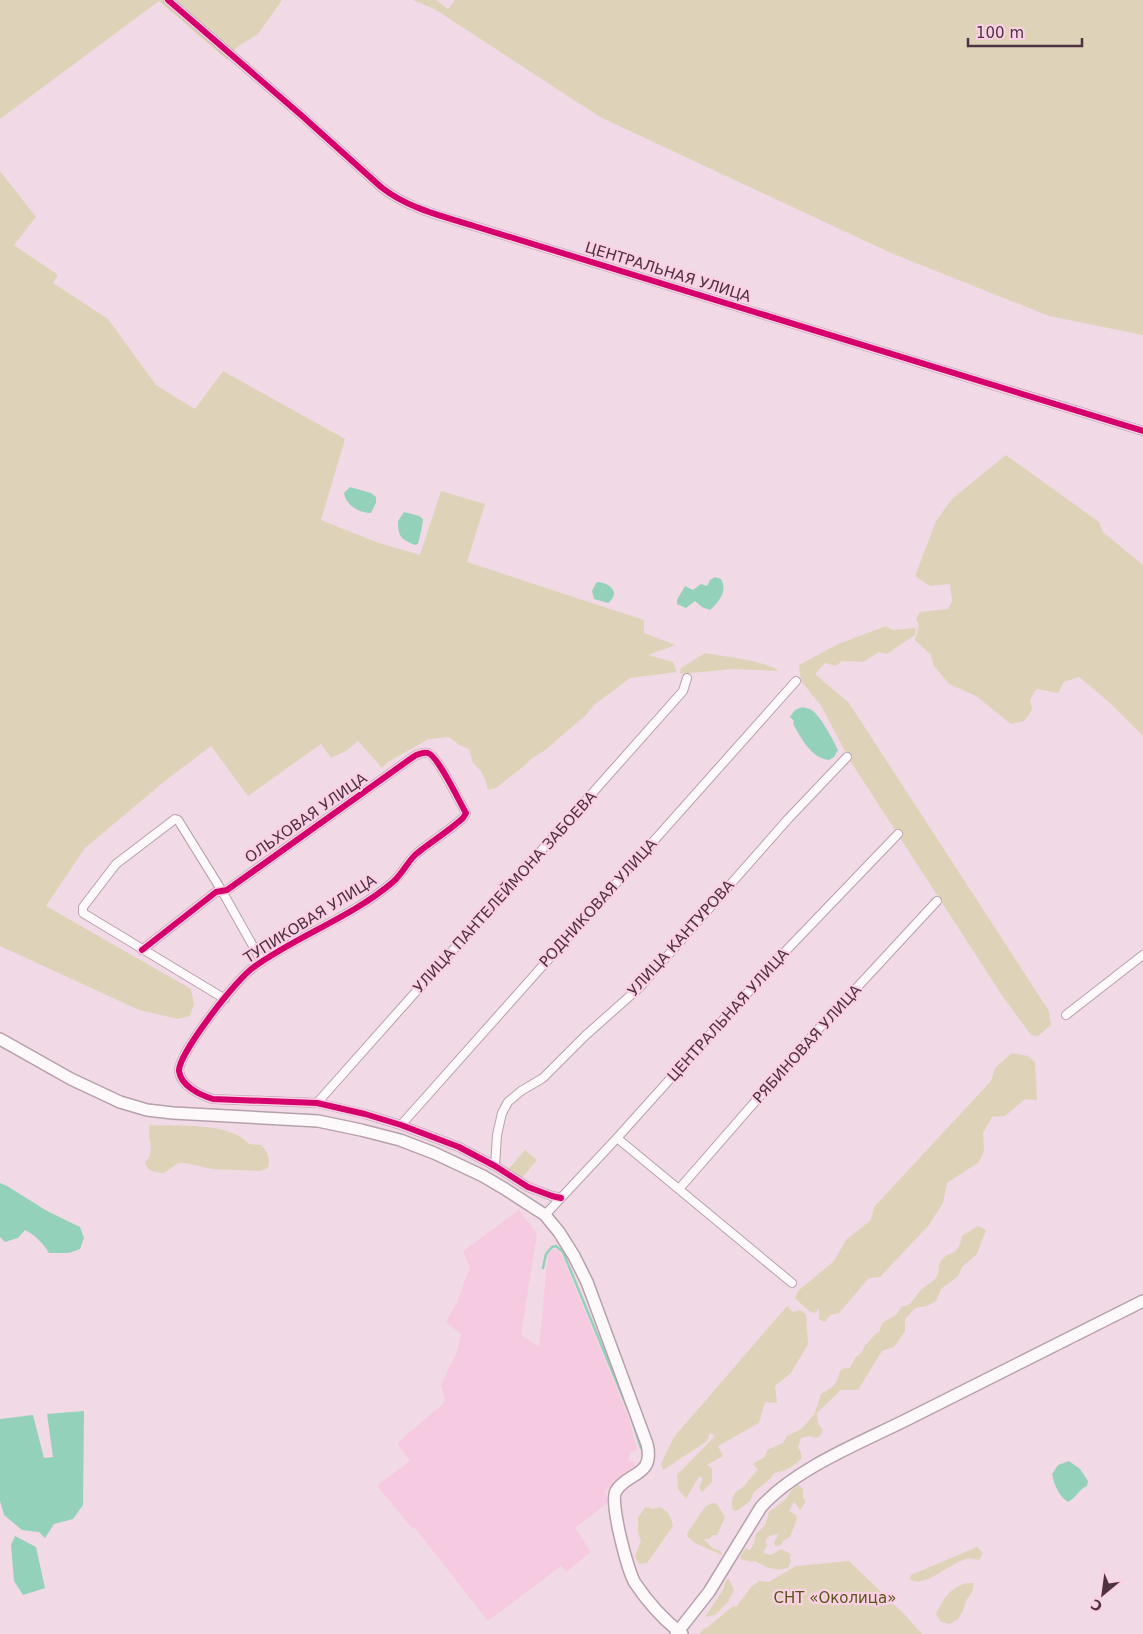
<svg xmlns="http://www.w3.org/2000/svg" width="1143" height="1634" viewBox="0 0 1143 1634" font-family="'DejaVu Sans',sans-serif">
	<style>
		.built { fill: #f6cae0 }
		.green { fill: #ded3b9 }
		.water { fill: #94d1bb }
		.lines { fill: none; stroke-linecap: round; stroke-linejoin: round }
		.stream { stroke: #94d1bb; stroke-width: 2.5 }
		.street-casing { stroke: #b6a0ab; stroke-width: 10 }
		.secondary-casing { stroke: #b6a0ab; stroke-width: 14 }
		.street { stroke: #fdf9fb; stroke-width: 8 }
		.secondary { stroke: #fdf9fb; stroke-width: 11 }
		.cycleway-casing { stroke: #fbd0e5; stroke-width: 9 }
		.cycleway { stroke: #d6006c; stroke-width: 6 }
		.labels { text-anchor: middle; stroke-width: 4.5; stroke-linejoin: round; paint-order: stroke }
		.street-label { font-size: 15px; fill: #4e3241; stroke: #fbd0e5 }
		.park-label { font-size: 15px; fill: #575516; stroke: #fbd0e5 }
	</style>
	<rect width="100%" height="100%" fill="#f1dae5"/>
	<path class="built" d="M519,1210L537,1234L521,1335L539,1347L548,1253L553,1249L560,1251L628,1416L637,1450L630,1452L629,1461H633L635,1467L604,1492L610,1501L575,1528L591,1552L566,1572L561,1566L488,1621L415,1528H412L378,1487L380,1483L410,1461L397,1443L443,1404L445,1400L441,1385L457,1352L461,1334L446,1322L457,1302L470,1267L463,1251Z"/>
	<path class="green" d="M0,0H282L258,34L237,47L227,60L159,1L0,119Z
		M413,0H436L448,9L455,0H1143V335L1049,316L891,253L600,117L436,10Z
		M0,171L36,217L14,245L58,275L53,283L108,319L156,385L195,409L223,371L345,439L321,520L376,542L420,555L441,491L485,504L467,562L644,620V633L676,645L648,655L673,662L677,672L630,678L594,705L586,715L544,751L531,759L524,766L496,788L488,790L486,782L481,771L473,763L469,749L459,745L449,737L429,739L388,762L382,768L358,741L346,751L331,758L321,744L248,796L211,746L165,781L85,848L46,906L191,989L194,1004L190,1016L178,1019L139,1010L0,946Z
		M1006,455L1099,522L1103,532L1143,565V736L1109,702L1079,677L1064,682L1058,693L1037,689L1030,699L1032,710L1024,721L1011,724L976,696L949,684L934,666L931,655L915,640L919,625L916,619L920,612L948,609L952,601L950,584L930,586L915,576L936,521L952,499Z
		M886,626L892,630L916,628L915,635L887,654L879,652L863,662L842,661L836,666L825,663L815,674L849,703L1049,1011L1051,1025L1038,1036L1031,1035L1003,997L849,759L822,707L801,681L799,665L838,644Z
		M705,653C721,656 768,661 778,671L733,669L680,674L681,668Z
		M1012,1053L1028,1056L1035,1062L1037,1100L1025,1099L1005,1116L992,1117L983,1133L984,1151L979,1162L947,1183L943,1203L929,1225L880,1277L869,1278L839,1313L830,1315L825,1322L819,1319V1308L815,1313L809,1311L795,1298L798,1291L834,1261L846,1240L871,1220L874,1207L991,1081L995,1068Z
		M150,1125C177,1126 231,1122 249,1144L261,1145C268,1152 270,1158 268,1168L261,1171L211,1169L186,1163H178L164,1173L156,1172L149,1170L145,1163C157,1149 146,1140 150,1125Z
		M525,1150L537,1160L521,1179L508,1170Z
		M978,1226L986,1230L977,1254L962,1267L958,1276L941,1289L936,1301L927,1306L915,1308L905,1319V1331L897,1343L894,1347L882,1351L858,1390H841L817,1413L818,1424L823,1430L820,1436L816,1438L809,1436L801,1438L798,1448L800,1450L802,1457C798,1465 783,1472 774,1473L770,1479L754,1492L750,1501L737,1511H734C730,1506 732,1498 735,1493C738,1489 742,1489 745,1485C749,1480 752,1475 758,1470L753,1464C759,1458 766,1461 767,1450L783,1443L787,1436L801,1429L814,1415L821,1394C834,1386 836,1386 840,1371L845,1368H850L855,1358L862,1352L865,1345C871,1341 872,1335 879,1332L882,1323L896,1315L902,1306H907C914,1301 917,1293 923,1288C928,1284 934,1282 937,1276C940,1271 937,1266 941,1261C950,1248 957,1260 962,1236Z
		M787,1306L793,1312L800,1310L806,1314L808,1344L791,1373L775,1386L777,1403L765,1402L759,1423L718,1446L723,1456L707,1465L712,1468V1482L702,1492L699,1487L703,1479L699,1476L686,1499L678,1489L677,1475L715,1436L710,1433L707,1441L663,1470L661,1464L674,1437Z
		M798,1485L803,1489V1498L806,1500L802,1508L800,1510L794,1502L789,1511L796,1515L797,1519L790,1537L784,1540L780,1546H775L774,1543L778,1534L769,1536L765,1541L767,1545L763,1553L771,1555L781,1549L791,1554L790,1558L791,1561L788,1568C775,1572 766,1567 755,1561L752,1562L740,1559L743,1551L746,1548L750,1550L754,1543L756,1534L765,1525L769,1512L786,1499L793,1488Z
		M712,1503L717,1504L725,1517L717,1535H713L709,1539H703L714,1549L719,1550L722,1553V1555L695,1543L687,1536L688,1532L705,1507Z
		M645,1507L653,1509L660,1507C669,1512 671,1517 673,1526L647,1563L639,1564L635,1556L641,1541L638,1533V1518Z
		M977,1547L983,1553L979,1560C975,1559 971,1558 967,1559C952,1561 924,1590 910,1579L911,1575Z
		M849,1561L905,1615L922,1634H700L703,1629L708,1627L733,1606L736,1607L751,1587L759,1581L769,1582L796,1566Z
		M729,1579L734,1590L728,1602L715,1615L705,1617L723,1590L726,1580Z
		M968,1583H974L972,1592L966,1601L963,1611L958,1619L950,1624L941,1622L936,1614C943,1599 951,1586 968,1583Z"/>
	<path class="water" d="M350,487L371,493L376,497V503L371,513C359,513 346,505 344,493Z
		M404,512L419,516L423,519C423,523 419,541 418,544L415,545C401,539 398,537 398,521Z
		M715,577L721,579C728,591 719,602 710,610L702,607L695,601L686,608L677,604V600L685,586L693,590L701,584L707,586L710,580Z
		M599,582C611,584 621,593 608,603L594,599L592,591L596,583Z
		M802,707C805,708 807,708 810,709C820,714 833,740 838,750L834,757L829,760C811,758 802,739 793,724L794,721L790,717L795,710Z
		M0,1183L7,1186L47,1211L80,1227L84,1238L80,1249L69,1253H49C42,1242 36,1236 25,1230L18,1238L5,1242L0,1237Z
		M84,1411L83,1505L73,1519L54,1524L45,1538L39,1532L22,1530L4,1515L0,1501V1419L33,1415L44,1458L53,1457L47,1414Z
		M1069,1461L1080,1469L1088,1481L1087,1486C1079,1489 1076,1498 1068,1502C1059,1496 1054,1485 1052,1474L1058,1465Z
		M15,1536L36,1547L45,1588L23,1595L14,1581L11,1545Z"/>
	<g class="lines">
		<path class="stream" d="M543,1268L546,1254L552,1247L556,1246L563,1252L629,1412
			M631,1417L641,1448"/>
		<defs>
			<path id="street" d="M168,0L301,115L381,187C407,208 442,216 474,226L1143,431
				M142,950L216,892L227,890L413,757C418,754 422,752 428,753C438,756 460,803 466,813L463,818C448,832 430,842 415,855C407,863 402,874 393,882C352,917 297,936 254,967C238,977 178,1054 179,1071C181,1086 200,1095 213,1099L317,1103L365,1114L401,1125L459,1147L495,1166L528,1187L552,1196L561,1198
				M225,999L83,913V907L116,864L175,819L178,820L222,891L262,962
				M1066,1015L1143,955
				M317,1103L683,691L687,678
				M401,1125L796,681
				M617,1138L792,1283
				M495,1166L497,1135L502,1113L508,1102L521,1091L543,1078L586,1035L640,987L788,819L847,757
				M679,1189L813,1035L937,901
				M545,1215L617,1138L777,960L898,834"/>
			<path id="secondary" d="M0,1039L71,1079L120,1102L147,1110L173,1113L318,1121L361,1130L400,1140L434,1153L483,1176L505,1189L545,1215L559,1232L574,1256L587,1282L647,1444C655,1477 627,1472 616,1491C609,1501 628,1572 635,1583C647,1601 664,1620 682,1634
				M676,1634L709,1592L761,1507C796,1468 860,1443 906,1420C985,1380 1064,1341 1143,1301"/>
		</defs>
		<use href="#street" class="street-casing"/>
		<use href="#secondary" class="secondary-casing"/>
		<use href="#street" class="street"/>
		<use href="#secondary" class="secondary"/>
		<defs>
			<path id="cycleway" d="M168,0L301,115L381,187C407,208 442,216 474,226L1143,431
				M142,950L216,892L227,890L413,757C418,754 422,752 428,753C438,756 460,803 466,813L463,818C448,832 430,842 415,855C407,863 402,874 393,882C352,917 297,936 254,967C238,977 178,1054 179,1071C181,1086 200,1095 213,1099L317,1103L365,1114L401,1125L459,1147L495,1166L528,1187L552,1196L561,1198"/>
		</defs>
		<use href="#cycleway" class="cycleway-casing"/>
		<use href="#cycleway" class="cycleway"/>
	</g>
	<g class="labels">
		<g class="street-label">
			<text transform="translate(668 272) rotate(17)" y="5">ЦЕНТРАЛЬНАЯ УЛИЦА</text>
			<text transform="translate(306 818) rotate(-35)" y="5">ОЛЬХОВАЯ УЛИЦА</text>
			<text transform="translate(505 892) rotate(-48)" y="5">УЛИЦА ПАНТЕЛЕЙМОНА ЗАБОЕВА</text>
			<text transform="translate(598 903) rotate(-48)" y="5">РОДНИКОВАЯ УЛИЦА</text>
			<text transform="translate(310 919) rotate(-32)" y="5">ТУПИКОВАЯ УЛИЦА</text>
			<text transform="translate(681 938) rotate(-48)" y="5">УЛИЦА КАНТУРОВА</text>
			<text transform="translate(728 1015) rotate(-48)" y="5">ЦЕНТРАЛЬНАЯ УЛИЦА</text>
			<text transform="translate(807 1044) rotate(-48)" y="5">РЯБИНОВАЯ УЛИЦА</text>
		</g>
		<g class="park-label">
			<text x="835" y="1603">СНТ «Околица»</text>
		</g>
	</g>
	<g transform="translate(1103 1594) rotate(209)" stroke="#fbd0e5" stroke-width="4" paint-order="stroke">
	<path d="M0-4L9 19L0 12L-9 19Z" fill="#4e3241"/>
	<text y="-8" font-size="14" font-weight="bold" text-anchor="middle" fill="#4e3241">С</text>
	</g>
	<path d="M968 38v8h114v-8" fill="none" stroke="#4e3241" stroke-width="2.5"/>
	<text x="976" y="38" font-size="15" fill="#4e3241" stroke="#fbd0e5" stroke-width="4" paint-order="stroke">100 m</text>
</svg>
